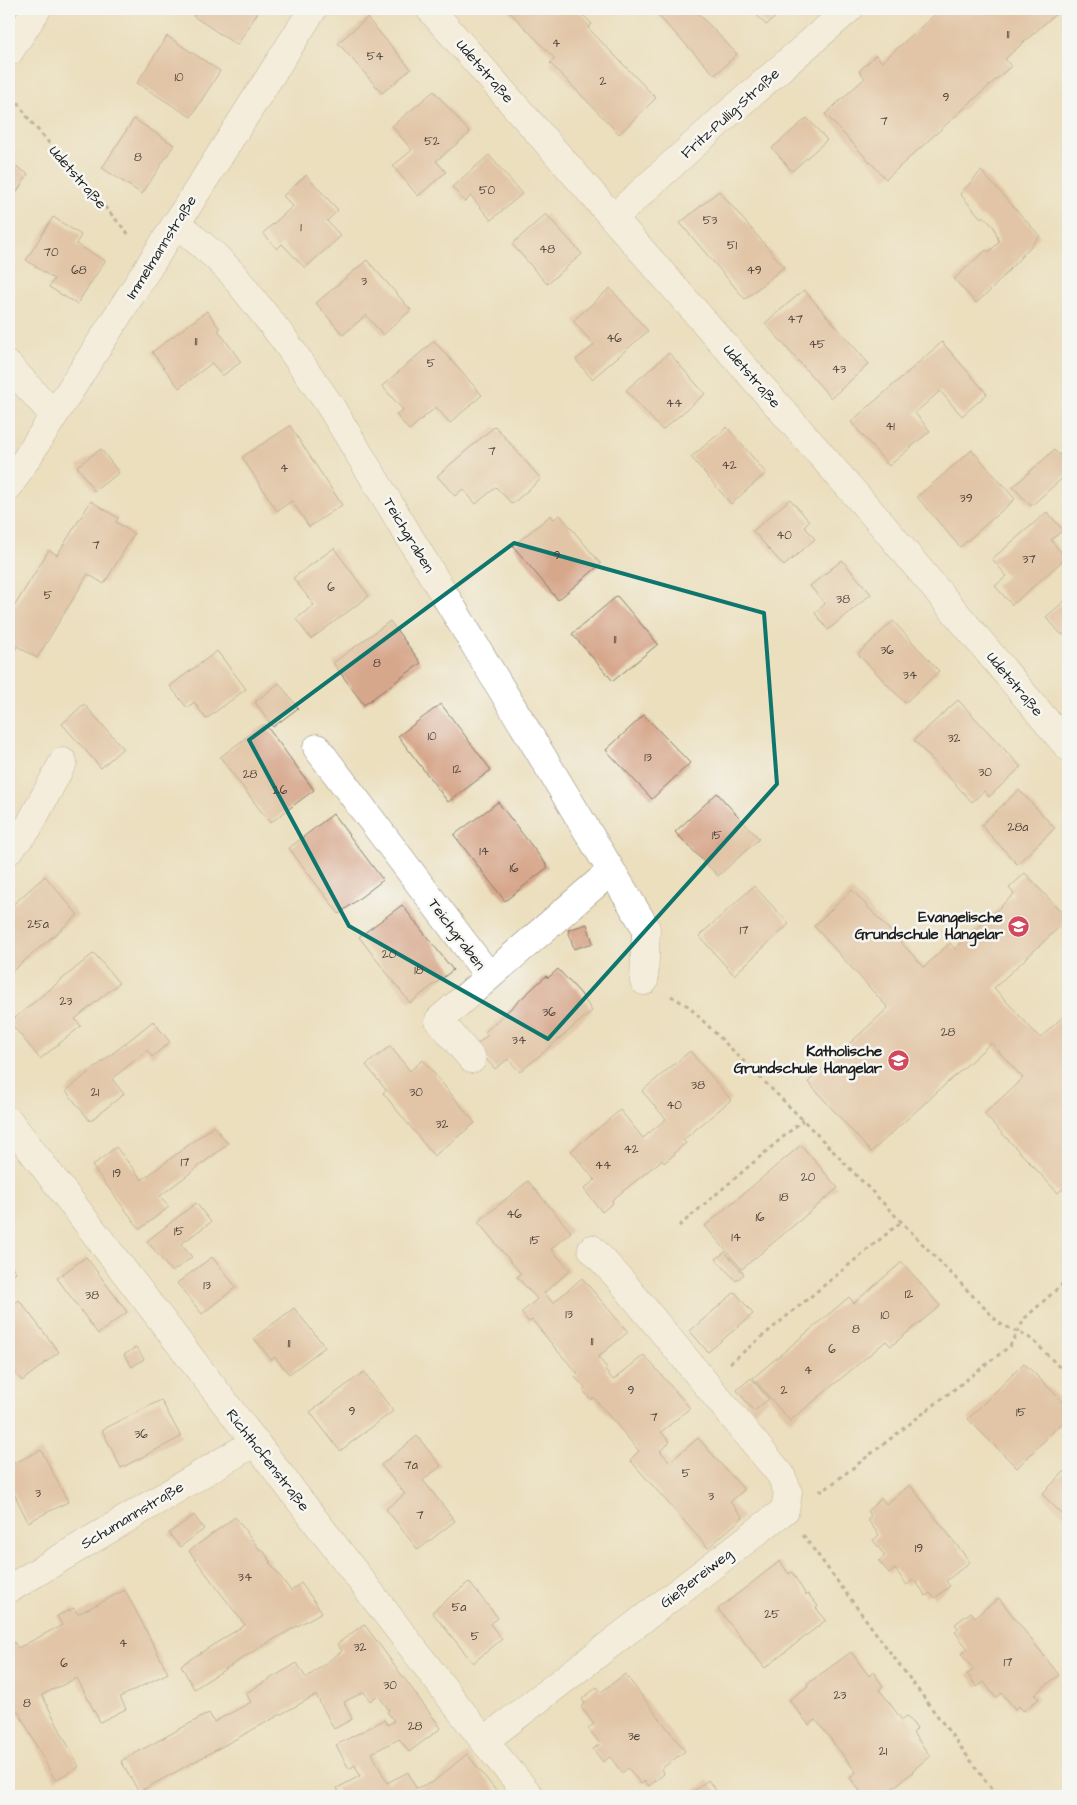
<svg xmlns="http://www.w3.org/2000/svg" width="1077" height="1805" viewBox="0 0 1077 1805" font-family="'Architects Daughter',sans-serif">
	<style>
		.building { fill: #d7a78c }
		.lines { fill: none; stroke-linecap: round; stroke-linejoin: round }
		.minor-casing { stroke: #847e6d; stroke-width: 29 }
		.path { stroke: #847e6d; stroke-width: 3; stroke-dasharray: 4 4; stroke-linecap: butt }
		.minor { stroke: #fff; stroke-width: 28 }
		.marked { fill: none; stroke: #0f766e; stroke-width: 4; stroke-linejoin: round }
		.labels { text-anchor: middle; stroke-width: 5; stroke-linejoin: round; paint-order: stroke }
		.number-label { font-size: 12px; fill: #4b3f38 }
		.street-label { font-size: 15px; fill: #1c1c1c; stroke: #f6f6f2 }
		.poi-label { font-size: 15px; font-weight: bold; fill: #1c1c1c; stroke: #f6f6f2; text-anchor: end }
	</style>
	<rect width="100%" height="100%" fill="#f6f6f2"/>
	<filter id="ink" filterUnits="userSpaceOnUse"><feTurbulence type="fractalNoise" baseFrequency=".02" numOctaves="2"/><feDisplacementMap in="SourceGraphic" scale="10" xChannelSelector="R" yChannelSelector="G"/><feConvolveMatrix kernelMatrix="1 2 1 2 8 2 1 2 1" color-interpolation-filters="sRGB"/></filter>
	<filter id="wash" filterUnits="userSpaceOnUse"><feTurbulence type="fractalNoise" baseFrequency=".0096" numOctaves="4" result="noise"/><feDisplacementMap in="SourceGraphic" scale="20" xChannelSelector="R" yChannelSelector="G"/><feGaussianBlur stdDeviation="1.12" result="paint"/><feColorMatrix in="noise" values="0 0 0 0 0 0 0 0 0 0 0 0 0 0 0 0 0 1.4 0 .05"/><feComposite in="paint" operator="in"/></filter>
	<g filter="url(#wash)">
		<rect width="100%" height="100%" fill="#ebdfbe"/>
		<g id="blocks">
			<path class="building" d="M198,9H260L237,45L193,16Z
				M507,9H577L592,24L588,28L656,98L619,134L550,63L555,59Z
				M652,9H694L737,54L715,75Z
				M751,9H785L766,25Z
				M941,9H1061L1005,59L1011,66L886,179L825,114L865,78L859,71L876,55L882,62Z
				M367,18L411,69L382,93L338,43Z
				M167,36L220,71L191,117L137,83Z
				M434,91L470,133L436,161L446,172L418,196L393,166L412,150L392,126Z
				M807,118L827,140L792,171L772,148Z
				M134,119L174,145L142,194L102,168Z
				M489,155L522,194L491,220L471,196L465,202L452,187Z
				M9,162L28,174L9,205Z
				M981,171L1040,236L991,290L976,303L954,279L986,250L989,252L999,242L994,227L983,216L981,218L960,194Z
				M306,175L338,210L327,221L341,236L305,268L282,244L277,249L263,233L293,206L283,196Z
				M719,191L784,267L745,299L680,223Z
				M546,214L582,254L547,284L512,244Z
				M53,217L81,235L76,244L105,261L77,304L49,287L54,279L26,260Z
				M367,260L411,310L383,335L366,315L343,335L316,303Z
				M610,288L648,331L592,379L576,360L594,345L573,321Z
				M804,290L869,364L831,398L765,323Z
				M207,311L220,329L218,330L241,362L222,376L212,363L179,388L152,352Z
				M434,341L482,395L450,423L436,407L409,430L396,415L403,410L382,386Z
				M942,342L987,394L962,416L940,391L915,413L930,431L889,466L851,422Z
				M669,353L705,394L662,430L626,390Z
				M290,426L342,505L309,527L292,501L277,511L242,457Z
				M495,426L541,479L512,504L496,487L476,504L463,489L455,496L437,476Z
				M727,427L766,473L731,504L691,457Z
				M1068,447V473L1031,506L1013,487L1054,450L1059,455Z
				M101,449L119,473L94,491L77,466Z
				M972,450L1015,499L960,547L917,497Z
				M790,499L809,521L804,526L815,539L784,566L753,531Z
				M91,501L118,518L116,522L134,534L104,584L88,574L37,658L17,646L9,659V615L49,550L57,555Z
				M1047,512L1063,530L1051,540L1066,558L1012,605L995,586L1007,576L992,559Z
				M551,515L554,519L560,515L601,564L558,600L513,546Z
				M334,548L369,596L311,639L296,619L314,605L293,578Z
				M842,560L871,594L828,630L815,613L825,604L810,586Z
				M617,596L658,644L613,681L572,634Z
				M1068,598V635L1066,632L1062,635L1046,617Z
				M390,621L421,663L364,705L333,663Z
				M893,621L939,671L905,703L858,654Z
				M217,651L246,689L206,719L194,702L187,708L170,686Z
				M279,683L298,708L273,727L255,702Z
				M958,700L1021,767L989,797L984,791L972,802L914,740Z
				M84,704L123,748L101,768L62,724Z
				M441,704L491,770L448,802L398,736Z
				M644,715L690,763L652,799L606,750Z
				M265,724L314,790L270,823L220,757Z
				M1019,790L1055,828L1017,864L981,825Z
				M717,793L759,839L718,876L675,832Z
				M498,802L548,867L505,901L454,835Z
				M333,814L383,880L339,914L289,848Z
				M1025,873L1068,919L994,988L1040,1038L1068,1012V1184L1058,1193L984,1114L1023,1078L991,1043L871,1152L808,1082L888,1008L814,926L852,890L924,967L950,943L955,949L1014,894L1009,888Z
				M45,876L78,915L9,974V908Z
				M754,886L789,924L734,975L699,936Z
				M402,905L453,970L410,1003L359,937Z
				M587,924L593,943L574,949L568,930Z
				M94,953L119,983L75,1019L81,1026L40,1059L10,1022Z
				M558,969L581,994L592,1011L520,1072L508,1059L495,1069L475,1046L488,1035L485,1032L546,976L548,978Z
				M153,1021L170,1042L152,1057L147,1050L112,1079L124,1094L90,1121L66,1091Z
				M390,1046L410,1071L423,1060L475,1123L434,1156L383,1093L386,1090L366,1065Z
				M690,1051L731,1100L683,1140L686,1143L674,1153L675,1154L664,1163L662,1160L612,1200L613,1203L602,1212L584,1189L595,1180L571,1151L620,1110L643,1138L666,1119L642,1091Z
				M214,1126L228,1144L160,1196L169,1207L140,1229L92,1166L116,1147L142,1180Z
				M801,1145L838,1188L742,1269L705,1226Z
				M528,1181L571,1232L551,1249L570,1270L544,1293L553,1303L582,1278L628,1332L598,1357L607,1368L605,1370L613,1380L644,1355L690,1408L661,1432L670,1442L660,1451L670,1462L698,1438L744,1490L730,1502L743,1517L708,1548L630,1460L639,1451L593,1397L591,1400L583,1390L585,1388L575,1377L578,1374L556,1349L532,1320L529,1322L521,1313L537,1299L517,1277L521,1274L478,1222Z
				M196,1203L211,1222L181,1244L192,1257L172,1272L147,1241Z
				M725,1252L744,1274L736,1281L716,1259Z
				M86,1257L127,1312L98,1334L57,1278Z
				M212,1257L236,1287L202,1314L177,1283Z
				M9,1262L16,1272L9,1278Z
				M902,1262L940,1306L891,1346L886,1341L790,1421L753,1378L849,1297L854,1303Z
				M735,1292L753,1314L708,1352L690,1331Z
				M19,1300L59,1352L22,1381L9,1365V1309Z
				M294,1308L325,1347L289,1374L275,1357L271,1360L254,1338Z
				M136,1347L144,1359L132,1367L124,1355Z
				M1024,1363L1068,1407V1417L1017,1468L968,1419Z
				M364,1372L393,1411L340,1451L310,1412Z
				M751,1378L769,1399L754,1411L737,1390Z
				M161,1400L181,1437L121,1468L102,1430Z
				M417,1436L441,1466L423,1480L455,1521L418,1550L386,1509L405,1494L381,1465Z
				M41,1450L68,1502L28,1522L9,1483V1466Z
				M1068,1468V1520L1042,1494Z
				M910,1485L970,1562L946,1581L950,1586L935,1598L930,1593L926,1596L914,1579L907,1585L895,1569L889,1573L879,1561L885,1556L873,1540L879,1535L867,1519L871,1516L867,1511L882,1498L886,1504Z
				M194,1515L204,1529L180,1547L169,1533Z
				M235,1517L260,1550L262,1549L271,1562L270,1563L291,1591L301,1583L322,1612L257,1649L194,1689L181,1665L245,1625L189,1551Z
				M780,1561L789,1574L792,1572L806,1595L808,1594L818,1606L816,1608L826,1620L765,1668L718,1609Z
				M469,1582L498,1618L490,1624L502,1639L473,1663L432,1612Z
				M125,1590L168,1673L120,1697L126,1709L100,1722L77,1678L42,1695L79,1767L55,1780L18,1711L9,1716V1645L14,1642L18,1648L62,1625L57,1616L74,1608L78,1614Z
				M999,1598L1059,1675L1035,1694L1039,1699L1023,1711L1019,1706L1015,1709L1002,1693L996,1698L984,1682L977,1687L967,1674L974,1670L961,1654L968,1649L955,1632L959,1629L955,1624L971,1612L975,1617Z
				M364,1624L441,1728L409,1752L399,1739L372,1753L387,1783L408,1772L416,1788L433,1782L467,1754L500,1796H341L337,1788L360,1776L355,1765L349,1769L336,1745L384,1720L388,1725L394,1721L387,1712L389,1710L378,1695L370,1701L364,1692L344,1702L352,1719L334,1729L316,1695L139,1792L121,1761L209,1713L214,1722L251,1702L246,1693L297,1663L306,1678L342,1651L337,1644Z
				M851,1652L869,1676L873,1672L883,1686L879,1689L902,1720L907,1716L917,1729L913,1733L930,1756L912,1771L913,1772L889,1791L888,1789L879,1796H864L850,1778L856,1772L816,1720L809,1725L789,1700L808,1686L807,1684Z
				M625,1674L685,1751L661,1769L664,1774L649,1786L645,1781L641,1784L628,1768L622,1773L610,1757L603,1762L593,1749L600,1744L588,1728L594,1724L581,1707L585,1704L582,1699L597,1687L601,1692Z
				M708,1780L720,1796H688Z"/>
		</g>
	</g>
	<g filter="url(#ink)">
		<use href="#blocks" fill-opacity="0" stroke="#847e6d" stroke-width="1"/>
		<g class="lines">
			<defs>
				<path id="minor" d="M430,9L878,520L1068,747
					M9,52L37,9
					M613,218L729,113L849,9
					M176,223L215,256L232,273L283,338L329,404L646,928L644,981
					M9,366L54,415
					M9,486L313,9
					M317,748L489,976
					M9,850L28,828L63,762
					M472,1059L439,1020L611,871
					M9,1121L484,1741L530,1796
					M9,1589L255,1442
					M484,1741L785,1510L788,1492L781,1475L618,1277L592,1249"/>
			</defs>
			<use href="#minor" class="minor-casing"/>
			<path class="path" d="M9,89L30,121L131,237
				M671,996L688,1006L803,1120L999,1323L1032,1339L1068,1376
				M679,1226L803,1120
				M730,1363L901,1222
				M819,1491H823L1010,1346L1025,1318L1068,1279
				M803,1535L997,1796"/>
			<use href="#minor" class="minor"/>
		</g>
	</g>
	<path d="M0 0H1077V1805H0ZM514,543L764,613L777,784L548,1039L349,926L249,740Z" fill="#ebdfbe" fill-opacity=".55" fill-rule="evenodd"/>
	<path class="marked" d="M514,543L764,613L777,784L548,1039L349,926L249,740Z"/>
	<defs>
		<symbol id="school-disc" viewBox="-11 -11 22 22"><circle r="9.5" fill="#d1495b" stroke="#f6f6f2"/><path d="M0-5L7-2L0 1L-7-2ZM-4 1L0 2.5L4 1V4Q0 6-4 4Z" fill="#fff"/></symbol>
	</defs>
	<g fill-rule="evenodd">
		<use href="#school-disc" x="1006" y="914" width="25" height="25"/>
		<use href="#school-disc" x="886" y="1048" width="25" height="25"/>
	</g>
	<g class="labels">
		<g class="number-label">
			<text x="1008" y="38">11</text>
			<text x="556" y="47">4</text>
			<text x="375" y="60">54</text>
			<text x="179" y="81">10</text>
			<text x="603" y="85">2</text>
			<text x="946" y="101">9</text>
			<text x="884" y="125">7</text>
			<text x="432" y="145">52</text>
			<text x="138" y="161">8</text>
			<text x="487" y="194">50</text>
			<text x="710" y="224">53</text>
			<text x="301" y="231">1</text>
			<text x="732" y="249">51</text>
			<text x="547" y="253">48</text>
			<text x="51" y="256">70</text>
			<text x="79" y="274">68</text>
			<text x="754" y="274">49</text>
			<text x="364" y="285">3</text>
			<text x="795" y="323">47</text>
			<text x="614" y="342">46</text>
			<text x="196" y="345">11</text>
			<text x="817" y="348">45</text>
			<text x="431" y="367">5</text>
			<text x="839" y="373">43</text>
			<text x="674" y="407">44</text>
			<text x="890" y="430">41</text>
			<text x="492" y="455">7</text>
			<text x="729" y="469">42</text>
			<text x="284" y="472">4</text>
			<text x="966" y="502">39</text>
			<text x="784" y="539">40</text>
			<text x="96" y="549">7</text>
			<text x="557" y="559">9</text>
			<text x="1029" y="563">37</text>
			<text x="331" y="591">6</text>
			<text x="48" y="599">5</text>
			<text x="843" y="603">38</text>
			<text x="615" y="643">11</text>
			<text x="887" y="654">36</text>
			<text x="377" y="667">8</text>
			<text x="910" y="679">34</text>
			<text x="432" y="740">10</text>
			<text x="954" y="742">32</text>
			<text x="648" y="761">13</text>
			<text x="457" y="773">12</text>
			<text x="985" y="776">30</text>
			<text x="250" y="778">28</text>
			<text x="280" y="794">26</text>
			<text x="1018" y="831">28a</text>
			<text x="717" y="839">15</text>
			<text x="484" y="855">14</text>
			<text x="514" y="872">16</text>
			<text x="38" y="928">25a</text>
			<text x="744" y="934">17</text>
			<text x="389" y="958">20</text>
			<text x="419" y="974">18</text>
			<text x="66" y="1005">23</text>
			<text x="549" y="1016">36</text>
			<text x="948" y="1036">28</text>
			<text x="519" y="1044">34</text>
			<text x="698" y="1089">38</text>
			<text x="95" y="1096">21</text>
			<text x="416" y="1096">30</text>
			<text x="674" y="1109">40</text>
			<text x="442" y="1128">32</text>
			<text x="631" y="1153">42</text>
			<text x="185" y="1166">17</text>
			<text x="603" y="1169">44</text>
			<text x="117" y="1177">19</text>
			<text x="808" y="1181">20</text>
			<text x="784" y="1201">18</text>
			<text x="514" y="1218">46</text>
			<text x="760" y="1221">16</text>
			<text x="179" y="1235">15</text>
			<text x="736" y="1241">14</text>
			<text x="535" y="1244">15</text>
			<text x="207" y="1289">13</text>
			<text x="909" y="1298">12</text>
			<text x="92" y="1299">38</text>
			<text x="569" y="1318">13</text>
			<text x="885" y="1319">10</text>
			<text x="856" y="1333">8</text>
			<text x="592" y="1345">11</text>
			<text x="289" y="1347">11</text>
			<text x="832" y="1353">6</text>
			<text x="808" y="1374">4</text>
			<text x="631" y="1394">9</text>
			<text x="784" y="1394">2</text>
			<text x="352" y="1415">9</text>
			<text x="1021" y="1416">15</text>
			<text x="654" y="1421">7</text>
			<text x="141" y="1438">36</text>
			<text x="411" y="1469">7a</text>
			<text x="686" y="1477">5</text>
			<text x="38" y="1497">3</text>
			<text x="711" y="1500">3</text>
			<text x="420" y="1519">7</text>
			<text x="919" y="1552">19</text>
			<text x="245" y="1581">34</text>
			<text x="459" y="1611">5a</text>
			<text x="772" y="1618">25</text>
			<text x="475" y="1640">5</text>
			<text x="123" y="1647">4</text>
			<text x="360" y="1651">32</text>
			<text x="1008" y="1666">17</text>
			<text x="64" y="1667">6</text>
			<text x="390" y="1689">30</text>
			<text x="840" y="1699">23</text>
			<text x="27" y="1707">8</text>
			<text x="415" y="1730">28</text>
			<text x="634" y="1740">3e</text>
			<text x="883" y="1755">21</text>
		</g>
		<g class="street-label">
			<text transform="translate(485 71) rotate(49)" y="5">Udetstraße</text>
			<text transform="translate(730 113) rotate(-42)" y="5">Fritz-Pullig-Straße</text>
			<text transform="translate(78 177) rotate(49)" y="5">Udetstraße</text>
			<text transform="translate(161 247) rotate(-58)" y="5">Immelmannstraße</text>
			<text transform="translate(752 376) rotate(49)" y="5">Udetstraße</text>
			<text transform="translate(409 535) rotate(59)" y="5">Teichgraben</text>
			<text transform="translate(1015 684) rotate(50)" y="5">Udetstraße</text>
			<text transform="translate(457 934) rotate(53)" y="5">Teichgraben</text>
			<text transform="translate(268 1460) rotate(52)" y="5">Richthofenstraße</text>
			<text transform="translate(132 1515) rotate(-31)" y="5">Schumannstraße</text>
			<text transform="translate(696 1578) rotate(-38)" y="5">Gießereiweg</text>
		</g>
		<g class="poi-label">
			<text x="1003" y="922">Evangelische<tspan x="1003" dy="17">Grundschule Hangelar</tspan></text>
			<text x="882" y="1056">Katholische<tspan x="882" dy="17">Grundschule Hangelar</tspan></text>
		</g>
	</g>
	<rect width="1077" height="1805" fill="none" stroke="#f6f6f2" stroke-width="30"/>
</svg>
